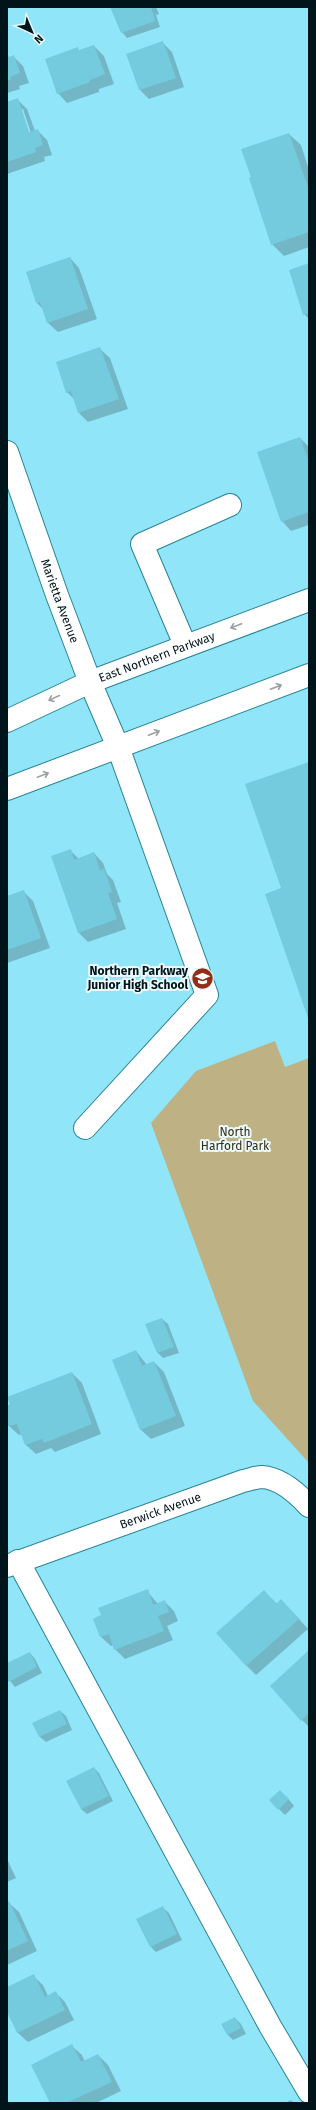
<svg xmlns="http://www.w3.org/2000/svg" width="316" height="2110" viewBox="0 0 316 2110" font-family="'Fira Sans',sans-serif">
	<style>
		.park { fill: #beb183 }
		.shadow { fill: #0003; fill-rule: evenodd }
		.building { fill: #74cbde }
		.lines { fill: none; stroke-linecap: round; stroke-linejoin: round }
		.minor-casing { stroke: #298395; stroke-width: 24 }
		.major-casing { stroke: #298395; stroke-width: 24 }
		.minor { stroke: #fff; stroke-width: 22 }
		.major { stroke: #fff; stroke-width: 22 }
		.oneway { stroke: #99a1a3 }
		.labels { text-anchor: middle; stroke-width: 4; stroke-linejoin: round; paint-order: stroke }
		.street-label { font-size: 12px; fill: #001419; stroke: #eafafe }
		.poi-label { font-size: 12px; font-weight: bold; fill: #001419; stroke: #eafafe; text-anchor: end }
		.park-label { font-size: 12px; fill: #362e10; stroke: #eafafe }
	</style>
	<rect width="100%" height="100%" fill="#90e5f9"/>
	<path class="park" d="M275,1041L285,1067L309,1058V1463L253,1401L151,1123L196,1071Z"/>
	<path class="shadow" d="M111,7H156L159,14L156,15L160,27L127,38L122,32Z
		M163,43L172,52L184,87L149,99L140,90Z
		M94,46L104,56L114,84L99,89V92L67,103L58,93L78,49L80,51Z
		M7,52L9,58L14,57L23,66L29,83L19,86L20,89L7,93Z
		M17,99L27,109L35,131L37,130L47,140L52,155L44,157L45,161L7,174V103ZM21,109H23L32,136L30,137Z
		M289,134L301,145L309,170V247L284,256L272,244Z
		M70,258L79,268L97,319L58,332L48,323L43,309L37,303Z
		M309,264V319L304,314Z
		M100,349L110,358L128,409L88,422L79,413L75,400L67,392Z
		M300,438L309,447V525L291,531L282,521Z
		M70,850L79,859L94,853L103,863L107,874L113,880L121,902L117,903L126,929L88,942L78,932Z
		M24,892L33,901L50,948L7,963V897Z
		M162,1319L168,1324L179,1353L163,1358L158,1353L147,1325Z
		M136,1351L147,1365L154,1362L164,1372L185,1426L151,1439L141,1430L113,1360Z
		M72,1373L82,1383L101,1434L55,1452L51,1448L36,1454L26,1445L22,1434L19,1435L9,1426L7,1407Z
		M147,1591L158,1604L165,1602L174,1611L178,1621L167,1626L173,1640L125,1659L115,1649L114,1645L111,1646L101,1637L94,1619Z
		M264,1591L277,1604L291,1610L308,1629L256,1675L246,1665Z
		M309,1652V1727L302,1720Z
		M30,1653L35,1659L42,1673L15,1687L7,1677V1664Z
		M60,1711L66,1716L72,1730L46,1742L40,1737L34,1723Z
		M94,1768L99,1773L113,1801L87,1814L81,1809Z
		M286,1796L294,1806L285,1815L270,1800Z
		M7,1859L16,1878L7,1882Z
		M9,1903L19,1912L37,1951L7,1965V1904Z
		M163,1908L169,1913L182,1940L156,1952L151,1947Z
		M33,1976L43,1985L48,1996L56,1993L65,2002L74,2020L28,2042L18,2033L7,2010V1988Z
		M235,2018L241,2024L246,2034L233,2040L228,2035Z
		M72,2046L82,2055L85,2062L98,2055L108,2065L121,2091L96,2103H51Z
		M291,2100L294,2103H285Z"/>
	<path class="building" d="M110,7H151L155,21L121,33Z
		M163,41L176,78L139,90L126,54Z
		M94,45L105,74L90,80V82L57,94L45,59L78,47L79,50Z
		M14,55L20,73L10,77L11,79L7,81V58Z
		M18,98L29,132L38,129L43,145L35,148L36,152L7,162V102Z
		M289,133L309,190V232L271,245L249,178L251,177L241,149Z
		M70,257L88,309L47,323L40,302L36,303L26,272Z
		M309,263V313L303,315L289,270Z
		M100,347L119,399L78,413L71,391L66,393L56,362Z
		M300,437L309,462V512L281,522L257,452Z
		M309,762V1021L265,894L281,888L245,784Z
		M71,849L74,860L94,852L100,870L104,869L112,892L108,893L117,919L78,933L51,856Z
		M24,890L41,938L7,950V896Z
		M162,1318L174,1347L157,1353L145,1324Z
		M136,1350L142,1366L154,1361L176,1416L140,1430L112,1360Z
		M72,1372L92,1424L44,1443L42,1439L25,1445L17,1424L8,1426L7,1423V1406L10,1404L7,1397Z
		M148,1589L153,1605L165,1600L169,1612L158,1616L164,1631L114,1650L109,1634L100,1637L93,1619L101,1615L98,1608Z
		M264,1590L276,1604L281,1599L299,1619L246,1666L216,1633Z
		M309,1650V1713L301,1721L270,1686Z
		M30,1652L37,1667L8,1682L7,1663Z
		M60,1710L67,1724L39,1737L32,1723Z
		M94,1767L109,1796L81,1809L66,1781Z
		M280,1790L289,1799L278,1810L269,1800Z
		M9,1901L28,1941L7,1951V1903Z
		M163,1906L177,1934L150,1947L136,1919Z
		M34,1974L45,1997L56,1991L65,2010L17,2033L7,2012V1987Z
		M235,2017L241,2028L227,2035L221,2024Z
		M72,2044L81,2062L98,2054L112,2082L66,2103H50L31,2065Z"/>
	<g class="lines">
		<defs>
			<g id="minor">
				<path id="s1" d="M7,452L57,595L90,682L118,747L207,995L85,1128"/>
				<path d="M185,645L142,544L230,505"/>
				<path d="M18,1561L270,2026L309,2092"/>
				<path id="s2" d="M7,1566L243,1481C249,1480 256,1477 262,1477C280,1478 297,1493 309,1506"/>
			</g>
			<g id="major">
				<path id="s3" d="M7,721L90,682L309,600"/>
				<path d="M7,789L309,675"/>
			</g>
		</defs>
		<use href="#minor" class="minor-casing"/>
		<use href="#major" class="major-casing"/>
		<use href="#minor" class="minor"/>
		<use href="#major" class="major"/>
	</g>
	<defs><path id="oneway-shaft" d="M-6 0H5M1.5-3L5.5 0L1.5 3" fill="none" stroke-width="1.6" stroke-linecap="round" stroke-linejoin="round"/></defs>
	<g class="oneway">
		<use href="#oneway-shaft" transform="translate(236 626) rotate(159)"/>
		<use href="#oneway-shaft" transform="translate(276 687) rotate(-21)"/>
		<use href="#oneway-shaft" transform="translate(54 698) rotate(155)"/>
		<use href="#oneway-shaft" transform="translate(154 733) rotate(-21)"/>
		<use href="#oneway-shaft" transform="translate(43 775) rotate(-21)"/>
	</g>
	<defs>
		<symbol id="school-disc" viewBox="-11 -11 22 22"><circle r="9.5" fill="#952c15" stroke="#eafafe"/><path d="M0-5L7-2L0 1L-7-2ZM-4 1L0 2.5L4 1V4Q0 6-4 4Z" fill="#fff"/></symbol>
	</defs>
	<g fill-rule="evenodd">
		<use href="#school-disc" x="190" y="966" width="25" height="25"/>
	</g>
	<g class="labels">
		<g class="street-label">
			<text dy="4" stroke="none"><textPath href="#s1" startOffset="158">Marietta Avenue</textPath></text>
			<text dy="4" stroke="none"><textPath href="#s3" startOffset="163">East Northern Parkway</textPath></text>
			<text dy="4" stroke="none"><textPath href="#s2" startOffset="163">Berwick Avenue</textPath></text>
		</g>
		<g class="poi-label">
			<text x="188" y="975">Northern Parkway<tspan x="188" dy="14">Junior High School</tspan></text>
		</g>
		<g class="park-label">
			<text x="235" y="1136">North<tspan x="235" dy="14">Harford Park</tspan></text>
		</g>
	</g>
	<rect width="316" height="2110" fill="none" stroke="#001419" stroke-width="16"/>
	<g transform="translate(32 32) rotate(136)" stroke="#eafafe" stroke-width="3" paint-order="stroke">
	<path d="M0-3L7 15L0 10L-7 15Z" fill="#001419"/>
	<text y="-6" font-size="11" font-weight="bold" text-anchor="middle" fill="#001419">N</text>
	</g>
</svg>
